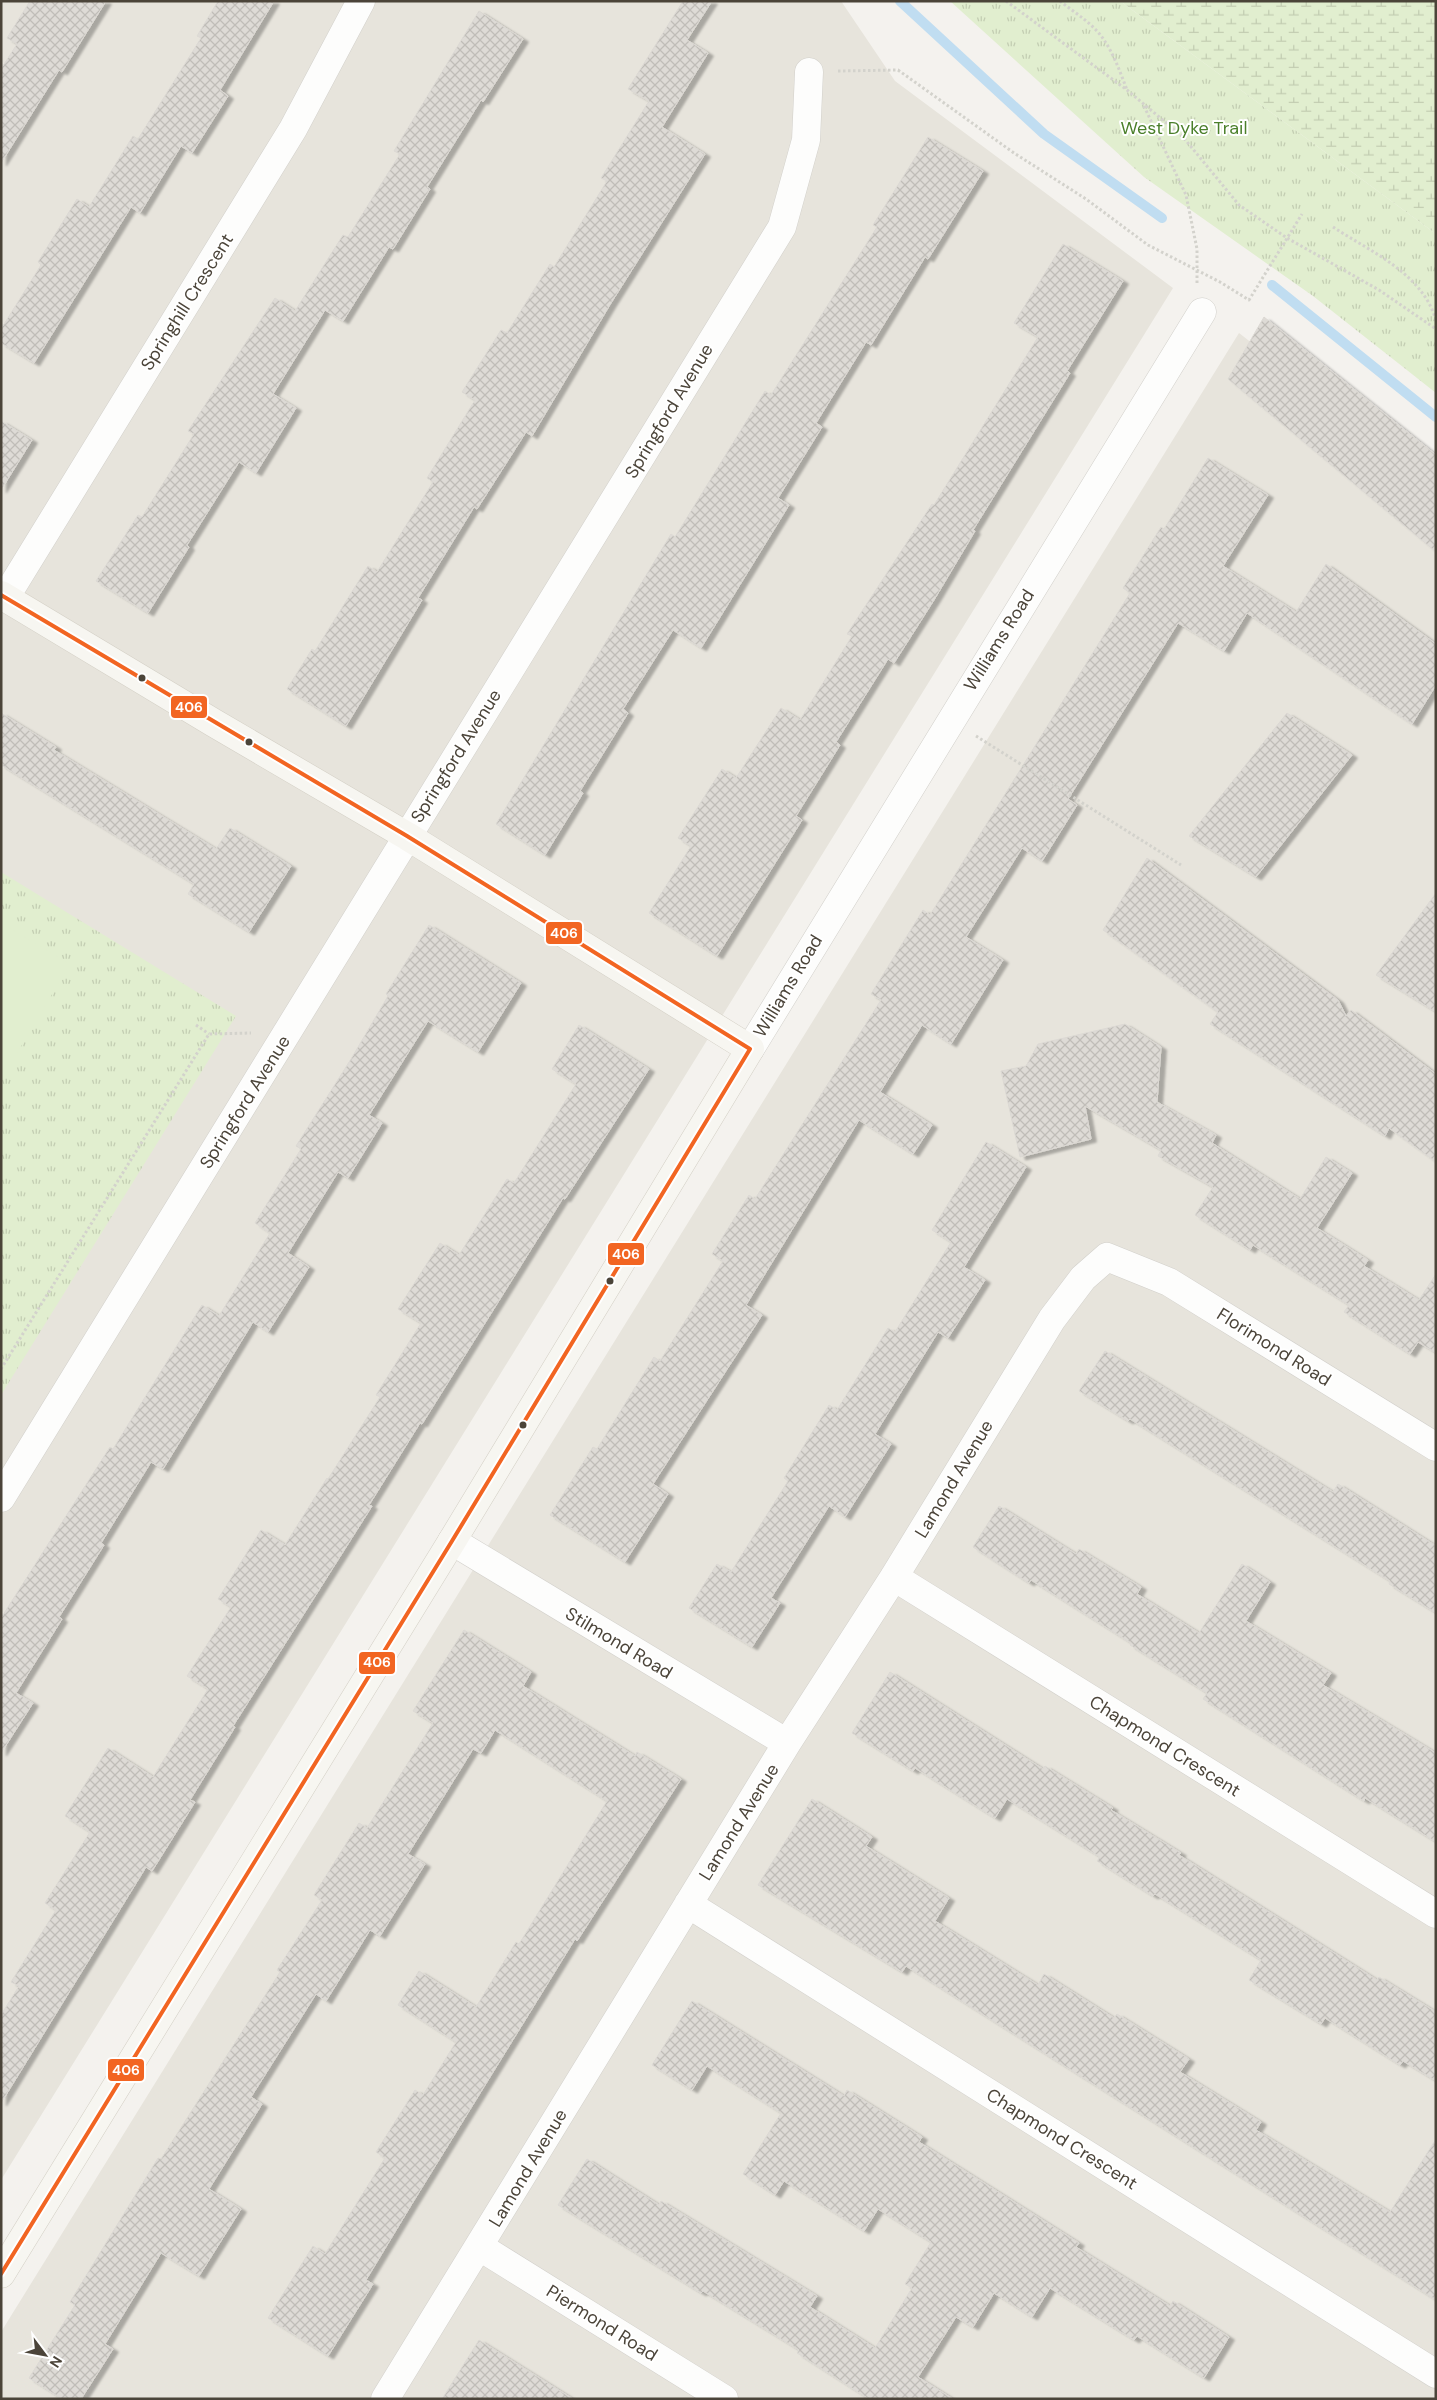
<svg xmlns="http://www.w3.org/2000/svg" width="1437" height="2400" viewBox="0 0 1437 2400" font-family="'DM Sans',sans-serif">
	<style>
		.residential { fill: #e7e4dc }
		.wetland { fill: url(#wetland-marsh) }
		.park { fill: url(#park-tufts) }
		.pitch { fill: #e1eecf }
		.lines { fill: none; stroke-linecap: round; stroke-linejoin: round }
		.stream { stroke: #c0ddf1; stroke-width: 10 }
		.building { fill: url(#building-cross-hatch); stroke: #dcd9d4; filter: url(#shadow) }
		.street-casing { stroke: #d2d0cb; stroke-width: 29 }
		.secondary-casing { stroke: #d3cfc5; stroke-width: 29 }
		.path { stroke: #d3d2cc; stroke-width: 3; stroke-dasharray: 2.5 2.5; stroke-linecap: butt }
		.street { stroke: #fdfdfc; stroke-width: 28 }
		.secondary { stroke: #f7f6f1; stroke-width: 28 }
		.bus-1-casing { stroke: #fff; stroke-width: 8 }
		.bus-1 { stroke: #f26522; stroke-width: 4 }
		.bus-dot { fill: #4b4439; stroke: #fff; stroke-width: 2 }
		.labels { text-anchor: middle; stroke-width: 4; stroke-linejoin: round; paint-order: stroke }
		.park-label { font-size: 18px; fill: #4a7f2a; stroke: #fff }
		.street-label { font-size: 18px; fill: #4b4439; stroke: #fff }
		.line-badge { stroke: #fff; stroke-width: 2 }
		.badge-label { font-size: 14px; text-anchor: middle; font-weight: bold; fill: #fff }
	</style>
	<defs>
		<pattern id="wetland-marsh" width="20" height="14" patternUnits="userSpaceOnUse" patternTransform="scale(1.25)"><rect width="20" height="14" fill="#e1eecf"/><path d="M1 5h8M5 5V1M11 12h8M15 12V8" fill="none" stroke="#c3cdb2"/></pattern>
		<pattern id="park-tufts" width="24" height="20" patternUnits="userSpaceOnUse" patternTransform="scale(1.25)"><rect width="24" height="20" fill="#e1eecf"/><path d="M3 7l-1-3M5 7V3M7 7l1-3M15 17l-1-3M17 17v-4M19 17l1-3" fill="none" stroke="#c3cdb2"/></pattern>
		<pattern id="building-cross-hatch" width="8" height="8" patternUnits="userSpaceOnUse" patternTransform="scale(1.25)"><rect width="8" height="8" fill="#dedbd6"/><path d="M0 0l8 8M0 8l8-8" fill="none" stroke="#c0bdb8"/></pattern>
		<filter id="shadow"><feDropShadow dx="5.5" dy="3" stdDeviation="1" flood-color="#0004"/></filter>
	</defs>
	<rect width="100%" height="100%" fill="#f4f2ee"/>
	<path class="residential" d="M1,1H841L895,81L1173,288L1,2180Z
		M1239,333L1436,487V2399H1V2332Z"/>
	<path class="wetland" d="M1120,1H1436V234Z"/>
	<path class="park" d="M950,1H1120L1436,234V393L1313,296L1144,177Z
		M1,872L236,1016L1,1395Z"/>
	<path class="pitch" d="M1,923L70,964L1,1080Z"/>
	<g class="lines">
		<path class="stream" d="M900,1L1044,134L1162,218
			M1272,285L1436,417"/>
	</g>
	<path class="building" d="M30,1H106L62,72L59,70L1,163V69L17,44L7,38Z
		M218,1H274L220,90L228,96L192,153L181,146L140,213L131,207L34,363L1,343V329L41,265L38,262L77,199L89,207L133,136L138,139L201,38L197,36Z
		M683,1H712L687,40L708,53L662,127L705,154L611,303L532,436L526,432L477,509L474,507L418,598L422,600L346,726L287,689L312,649L315,651L368,566L377,572L433,482L427,478L475,400L462,392L501,330L507,333L550,264L554,267L607,181L601,178L649,101L628,89Z
		M479,11L523,39L483,102L481,100L427,187L430,189L393,249L389,247L343,321L325,310L273,394L296,408L256,473L239,462L187,545L189,547L148,613L96,581L138,515L142,517L194,434L188,431L275,298L295,311L343,235L348,237L400,154L394,151Z
		M928,137L983,171L928,259L925,257L871,345L866,342L816,423L822,427L778,498L789,505L701,648L673,630L623,709L628,713L580,791L583,793L545,855L496,824L671,534L675,537L765,391L771,395L877,227L873,225Z
		M1063,244L1123,281L1067,371L1070,373L973,530L975,531L934,600L894,663L888,659L836,742L840,745L796,816L802,820L717,956L649,913L691,846L678,838L722,769L736,778L781,708L800,720L852,636L847,634L932,504L934,505L1038,337L1014,323Z
		M1264,317L1436,455V552L1228,379Z
		M1,421L32,440L1,490Z
		M1208,458L1268,495L1223,566L1296,612L1326,564L1436,644V685L1412,724L1247,613L1224,651L1178,623L1068,799L1077,805L1042,861L1022,848L966,937L1003,960L951,1044L922,1025L880,1092L932,1125L913,1154L859,1120L746,1305L762,1315L653,1484L668,1494L625,1562L550,1515L593,1447L597,1449L654,1357L660,1361L723,1261L712,1254L749,1195L755,1199L881,1000L871,994L923,910L930,915L1130,593L1123,588L1161,527L1164,529Z
		M1,713L56,747L54,750L216,849L230,828L291,866L249,932L188,894L194,884L1,765Z
		M1287,713L1352,755L1256,877L1189,836Z
		M1147,858L1338,1000L1346,1016L1351,1010L1436,1074V1162L1389,1128L1385,1136L1210,1024L1218,1012L1103,930Z
		M1436,893V1012L1376,975Z
		M429,925L521,983L478,1052L428,1021L369,1115L382,1123L348,1178L338,1172L288,1253L309,1267L268,1332L253,1322L163,1469L151,1462L101,1543L104,1545L59,1617L62,1619L16,1693L33,1703L1,1753V1618L110,1447L113,1449L202,1305L219,1316L270,1233L255,1223L301,1149L296,1146L351,1059L388,996L386,994Z
		M1125,1024L1161,1047L1157,1102L1216,1135L1212,1143L1300,1199L1326,1157L1352,1173L1317,1228L1368,1260L1364,1266L1419,1300L1436,1274V1353L1418,1342L1410,1354L1344,1312L1349,1305L1253,1245L1250,1250L1195,1215L1213,1187L1158,1156L1161,1150L1085,1106L1091,1139L1020,1157L1001,1071L1026,1066L1038,1044Z
		M579,1025L649,1069L565,1199L563,1198L422,1424L420,1423L369,1505L372,1506L233,1726L235,1727L190,1800L195,1802L152,1871L146,1867L1,2103V2015L19,1986L11,1982L56,1910L45,1903L90,1832L65,1816L108,1748L153,1777L208,1689L187,1676L231,1607L218,1599L261,1530L285,1545L327,1478L328,1479L380,1397L376,1395L421,1323L398,1309L440,1243L459,1255L507,1179L514,1183L576,1084L552,1069Z
		M986,1142L1026,1167L964,1267L985,1280L948,1338L938,1332L875,1434L891,1444L845,1517L829,1506L771,1598L780,1603L752,1647L689,1608L717,1564L731,1572L788,1481L784,1478L829,1405L837,1410L888,1328L895,1332L951,1242L932,1230Z
		M1105,1351L1333,1492L1338,1484L1436,1546V1613L1389,1584L1390,1581L1302,1526L1130,1419L1128,1421L1079,1391Z
		M999,1506L1076,1554L1079,1549L1141,1587L1137,1594L1199,1633L1242,1564L1270,1582L1246,1621L1331,1673L1323,1685L1436,1753V1842L1365,1798L1364,1801L1203,1699L1207,1693L1130,1645L1131,1643L1031,1580L1029,1583L973,1547Z
		M464,1630L531,1672L523,1686L635,1756L637,1752L681,1779L577,1941L575,1939L413,2202L366,2280L373,2284L328,2356L268,2318L313,2246L325,2254L385,2158L376,2152L415,2090L423,2095L456,2042L398,2005L419,1971L476,2007L516,1942L519,1944L607,1801L495,1730L481,1753L473,1749L408,1854L425,1864L380,1936L370,1930L326,2001L316,1994L251,2097L262,2104L209,2189L241,2209L199,2276L161,2253L105,2344L113,2349L81,2399H62L29,2378L75,2305L70,2302L117,2225L158,2158L161,2159L280,1972L277,1970L322,1900L314,1895L359,1823L367,1828L433,1723L413,1711Z
		M890,1672L1043,1769L1045,1766L1113,1808L1111,1810L1181,1853L1179,1855L1377,1980L1379,1977L1436,2012V2081L1403,2061L1400,2065L1325,2018L1321,2024L1249,1980L1261,1960L1155,1894L1153,1896L1097,1861L1100,1857L1007,1799L995,1818L915,1768L913,1771L852,1733Z
		M812,1799L872,1837L866,1846L949,1898L935,1921L1038,1985L1044,1974L1114,2018L1117,2014L1189,2059L1180,2072L1261,2122L1256,2130L1390,2212L1436,2139V2300L906,1966L902,1972L758,1885Z
		M692,2001L844,2096L847,2090L922,2137L919,2142L1079,2243L1076,2247L1170,2306L1173,2301L1229,2337L1204,2378L1137,2336L1134,2340L1050,2288L1032,2317L994,2293L973,2327L956,2317L918,2377L953,2399H869L797,2353L799,2350L703,2291L701,2293L558,2205L587,2159L659,2205L661,2201L817,2296L810,2307L875,2348L912,2288L905,2284L931,2242L878,2209L864,2231L784,2181L775,2195L743,2174L781,2113L707,2066L692,2090L652,2065Z
		M479,2340L573,2399H442Z"/>
	<g class="lines">
		<defs>
			<path id="street" d="M5,598L293,129L361,1
				M750,1049L1202,312
				M1,1498L782,227L806,140L809,72
				M452,1541L787,1743
				M894,1577L1436,1914
				M688,1904L1436,2374
				M480,2247L724,2399
				M385,2399L787,1743L894,1577L1052,1319L1083,1278L1107,1257L1169,1282L1436,1447"/>
			<path id="secondary" d="M1,595L214,723L407,836L750,1049L452,1541L1,2274"/>
		</defs>
		<use href="#street" class="street-casing"/>
		<use href="#secondary" class="secondary-casing"/>
		<path class="path" d="M1006,1L1127,90L1183,137L1239,205L1287,238L1379,290L1436,329
			M1060,1C1071,10 1084,18 1094,28C1110,43 1119,69 1127,90
			M838,71L898,70L1014,153L1086,199L1148,245L1220,282L1249,300L1302,214
			M1144,106L1186,195L1197,249V284
			M1333,227C1371,252 1422,273 1436,320
			M976,736L1181,865
			M196,1025L209,1034
			M1,1369L209,1034L251,1033"/>
		<use href="#street" class="street"/>
		<use href="#secondary" class="secondary"/>
		<defs>
			<path id="bus-1" d="M1,595L407,836L750,1049
				M1,2274L452,1541L750,1049"/>
		</defs>
		<use href="#bus-1" class="bus-1-casing"/>
		<use href="#bus-1" class="bus-1"/>
	</g>
	<g class="bus-dot">
		<circle cx="142" cy="678" r="4.5"/>
		<circle cx="249" cy="742" r="4.5"/>
		<circle cx="610" cy="1281" r="4.5"/>
		<circle cx="523" cy="1425" r="4.5"/>
	</g>
	<g class="labels">
		<g class="park-label">
			<text x="1184" y="134">West Dyke Trail</text>
		</g>
		<g class="street-label">
			<text transform="translate(187 302) rotate(-58)" y="6">Springhill Crescent</text>
			<text transform="translate(669 411) rotate(-59)" y="6">Springford Avenue</text>
			<text transform="translate(999 640) rotate(-58)" y="6">Williams Road</text>
			<text transform="translate(456 756) rotate(-58)" y="6">Springford Avenue</text>
			<text transform="translate(788 986) rotate(-59)" y="6">Williams Road</text>
			<text transform="translate(245 1102) rotate(-58)" y="6">Springford Avenue</text>
			<text transform="translate(1274 1347) rotate(32)" y="6">Florimond Road</text>
			<text transform="translate(954 1479) rotate(-59)" y="6">Lamond Avenue</text>
			<text transform="translate(619 1643) rotate(31)" y="6">Stilmond Road</text>
			<text transform="translate(1165 1746) rotate(32)" y="6">Chapmond Crescent</text>
			<text transform="translate(739 1822) rotate(-58)" y="6">Lamond Avenue</text>
			<text transform="translate(1062 2139) rotate(32)" y="6">Chapmond Crescent</text>
			<text transform="translate(528 2168) rotate(-59)" y="6">Lamond Avenue</text>
			<text transform="translate(602 2323) rotate(32)" y="6">Piermond Road</text>
		</g>
	</g>
	<g class="line-badge">
		<rect x="170" y="695" width="38" height="24" rx="5" fill="#f26522"/>
		<rect x="545" y="921" width="38" height="24" rx="5" fill="#f26522"/>
		<rect x="607" y="1242" width="38" height="24" rx="5" fill="#f26522"/>
		<rect x="358" y="1651" width="38" height="24" rx="5" fill="#f26522"/>
		<rect x="107" y="2058" width="38" height="24" rx="5" fill="#f26522"/>
	</g>
	<g class="badge-label">
		<text x="189" y="712">406</text>
		<text x="564" y="938">406</text>
		<text x="626" y="1259">406</text>
		<text x="377" y="1667">406</text>
		<text x="126" y="2075">406</text>
	</g>
	<rect width="1437" height="2400" fill="none" stroke="#4b4439" stroke-width="5"/>
	<g transform="translate(45 2355) rotate(122)" stroke="#ffffff" stroke-width="4" paint-order="stroke">
	<path d="M0-4L9 19L0 12L-9 19Z" fill="#4b4439"/>
	<text y="-8" font-size="14" font-weight="bold" text-anchor="middle" fill="#4b4439">N</text>
	</g>
</svg>
